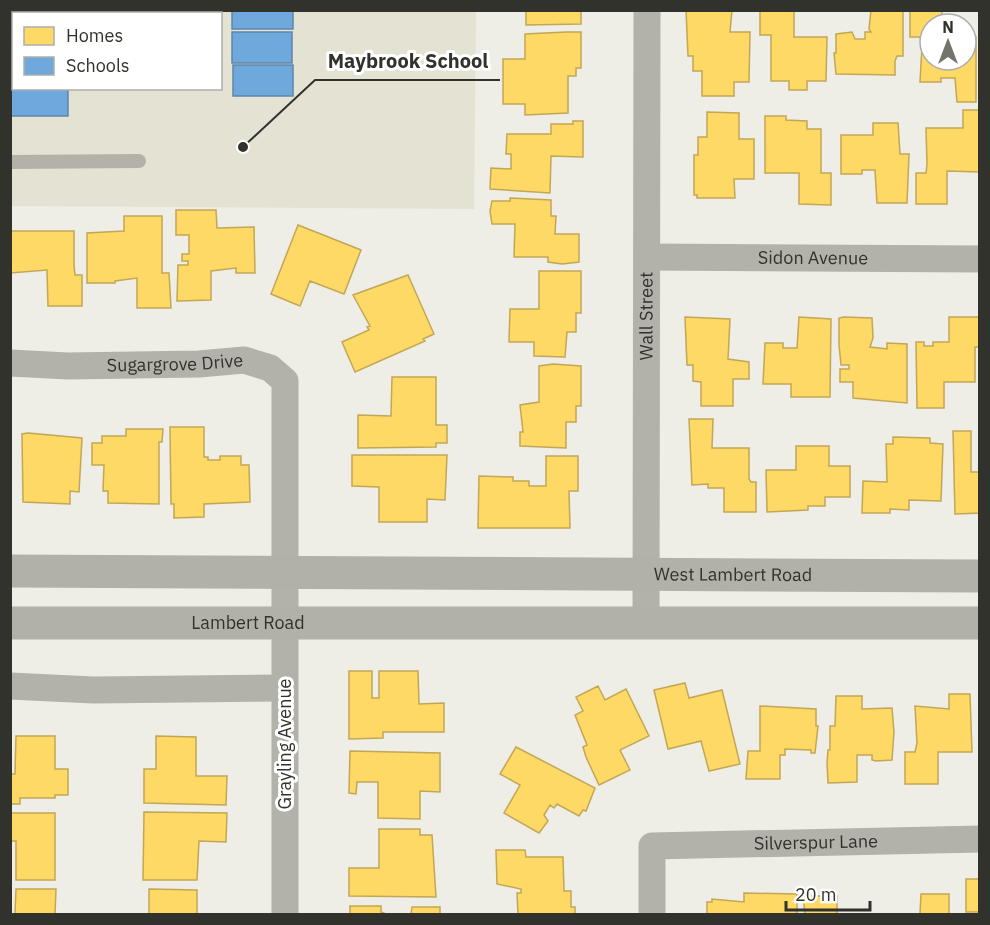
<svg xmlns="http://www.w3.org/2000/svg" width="990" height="925" viewBox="0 0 990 925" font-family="'IBM Plex Sans',sans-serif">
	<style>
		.built { fill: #e4e2d3; fill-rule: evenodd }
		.homes { fill: #ffd966; stroke: #c2a755; stroke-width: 1.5 }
		.schools { fill: #6fa8dc; stroke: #5d85a8; stroke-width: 1.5 }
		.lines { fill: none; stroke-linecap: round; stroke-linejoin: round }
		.lane { stroke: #b2b2aa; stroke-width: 14 }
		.street { stroke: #b2b2aa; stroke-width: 27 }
		.secondary { stroke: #b2b1a7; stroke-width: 33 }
		.labels { text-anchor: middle; stroke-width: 6; stroke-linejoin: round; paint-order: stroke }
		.street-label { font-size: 18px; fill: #32322d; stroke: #fff }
		.leader { fill: none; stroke: #32322d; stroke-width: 2 }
		.callout-dot { fill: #32322d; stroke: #fff; stroke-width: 2 }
		.callout-label { font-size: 20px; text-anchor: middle; font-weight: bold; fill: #32322d; stroke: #fff; stroke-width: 6; stroke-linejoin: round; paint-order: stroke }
	</style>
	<rect width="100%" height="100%" fill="#eeede6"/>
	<path class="built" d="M11,11H476L474,209L11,206ZM14,14H220V88H14Z"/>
	<path class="homes" d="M526,10H581V24L526,25Z
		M686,10H732L730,32H750L749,82H734V96H702V71H693V56H688Z
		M760,10H794V37H827L826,81H807V90H789V81H771V35H760Z
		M871,10H903V56H897L895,61V75L836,74L834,53H836V34L852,32L855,39H865V32H871L869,29Z
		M910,10H942V24H930V60H966V37H976V102H957L955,78H941V82H920L922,46L920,37H910Z
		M567,32H581V68H576V76H568V113L525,115V104H503V59H525V34Z
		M963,110H980V172L947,171V204H916V173H926L927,164L926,128H963Z
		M707,112L739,113V139H754V179H734L735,198H697V195H694V155H698V137H707Z
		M765,116H786V120L807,121V129H821V173H831V205L799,204V173H765Z
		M573,121H583V157L551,156L550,193L490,189L491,168L511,169V154H506L507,134H551V124H573Z
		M873,123H898L900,154H909L907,203H877L875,170H862V174H841V135H873Z
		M510,198L551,200V216H556L555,234H579V262L562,264L548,262V257H514L515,224H492L490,211L492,201H510Z
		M176,210H216L217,228L254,227L255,273H236V268L211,271V300L177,301L178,265H188V261H182V254H189V235H176Z
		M124,216H162V273H169L171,308H137V278L115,281V283H87V233L124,231Z
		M298,225L361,250L344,294L310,281L300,306L271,294Z
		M10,231H74V265L75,275H82V306H48L47,270L10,273Z
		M539,271H581V313H576V332H567L565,357L534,356V342H509L510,309H539Z
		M408,275L434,334L423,339L425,341L355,372L342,342L369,330L367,327L370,326L353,295Z
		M685,317L730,319L728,359L749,362V379H733V406H701V382L693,381V365H687Z
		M799,317L831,319L830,397H791V384H763L765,343H783V348H797Z
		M844,317L872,318L873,338L870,347L887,349V343L907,344V403L853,398V382H840V369H849V365H841L839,345V318Z
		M949,317H980V347H975V382H944V408H917L916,342H924V346H933V342H949Z
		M553,364L581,366V406H576V422H566V448L520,446V432H523L520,405L539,402V366Z
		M392,377H436V425H447V443H436V447L358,448V415L391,416Z
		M689,419H713L712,448H749V479L751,482H756V512H724V488H708V484L692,485Z
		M170,427H204V457H208V460H220V456H241V465H249L250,502L204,504V517L174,518V504H171Z
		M126,429H163L162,442H159V504L108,503V491H103L104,465H92V443H102V436H126Z
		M953,431H971V472H980V513L955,514Z
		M28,433L82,438L79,492L70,491V504L23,502L22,434Z
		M893,437L930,438V443L943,444L941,501L909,500V510L890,509V513H862L863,481L887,482L886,444H893Z
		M796,446H829V466H850V497H825V506H808V510L767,512L766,470H796Z
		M352,455H447L445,500L427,499V522H379V487L352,486Z
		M546,456H578V491H569L570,528H478L479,476L513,477V481H529V486H546Z
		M349,671H372V698H379V671H418L419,704L444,703V732H383V738L349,739Z
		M685,683L689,698L722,690L740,764L709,771L701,741L668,749L654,690Z
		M598,686L605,700L626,689L649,736L620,750L630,770L599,785L586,757L583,747L587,745L575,715L583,711L576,697Z
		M949,694H970L972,752H938V784H905V752H915L917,743L915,706L949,709Z
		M836,696H862V709L892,708L894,732L892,760L876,761L872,760V755H857V782L828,783L827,763L828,750H830V726H835Z
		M760,706L816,709V726H818L815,753H811V750L785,749V755H780V779H746L748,751H760Z
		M16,736H55V769H68V795H55V798H20V804H10V774H15Z
		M156,736L196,737V776H227L226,805L144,803V769H156Z
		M516,747L595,788L586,811L583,810L579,816L557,804L554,808L550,805L544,815L548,821L539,833L504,813L520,785L500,774Z
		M350,751L440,753V792L420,791V819L378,818V782H357L356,794L349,793Z
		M144,812L227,813L226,842L199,841L197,880H143Z
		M10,813H55V880H16V841H10Z
		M379,829H420V835H432L436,897L349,896V868H379Z
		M496,850H525L526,857H563L564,891H571V907H575V914H518L517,893H521V889L497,884Z
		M966,879H980V912H966Z
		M16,889H56L55,914H15Z
		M149,889L197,890V914H149Z
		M744,893L797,894V914H707V902H712V899L744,902Z
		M921,894H949V914H920Z
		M803,896H837V914H805Z
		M350,906H381V912L386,914H411L412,907H440V914H350Z"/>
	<path class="schools" d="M10,10H69V14H14V17H10Z
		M232,10H293V29H232Z
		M10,19H14V50H10Z
		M232,32H292V63H232Z
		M10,52H14V82H10Z
		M233,65H293V96H233Z
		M10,85H14V88H68V116H10Z"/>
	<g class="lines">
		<path class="lane" d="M10,162L139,161"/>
		<g class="street">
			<path id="s1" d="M647,257L980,259"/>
			<path id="s2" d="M10,363L68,366L199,364L244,360L270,368L285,381V914"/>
			<path id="s3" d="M646,622L647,10"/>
			<path d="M10,686L93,690L284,688"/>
			<path id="s4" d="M652,914V846L980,839"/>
		</g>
		<g class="secondary">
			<path id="s5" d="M10,571L980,576"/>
			<path id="s6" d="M10,623H980"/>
		</g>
	</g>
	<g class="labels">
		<g class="street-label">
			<text dy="6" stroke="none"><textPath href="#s1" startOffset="166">Sidon Avenue</textPath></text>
			<text dy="6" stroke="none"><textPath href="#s3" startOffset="306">Wall Street</textPath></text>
			<text dy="6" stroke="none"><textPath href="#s2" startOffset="165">Sugargrove Drive</textPath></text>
			<text dy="6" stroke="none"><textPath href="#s5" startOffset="723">West Lambert Road</textPath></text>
			<text dy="6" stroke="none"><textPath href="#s6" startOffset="238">Lambert Road</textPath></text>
			<text transform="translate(285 744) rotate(-90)" y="6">Grayling Avenue</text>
			<text dy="6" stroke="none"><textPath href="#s4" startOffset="232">Silverspur Lane</textPath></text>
		</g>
	</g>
	<path class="leader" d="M243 147L315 80H500"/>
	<circle class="callout-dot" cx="243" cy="147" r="6"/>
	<g class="callout-label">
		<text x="408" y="68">Maybrook School</text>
	</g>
	<rect width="990" height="925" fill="none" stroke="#32322d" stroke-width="24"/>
	<rect x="12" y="12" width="210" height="78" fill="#ffffff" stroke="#adadab" stroke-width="1.5"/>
	<rect x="24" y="27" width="30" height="18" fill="#ffd966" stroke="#adadab" stroke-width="1.5"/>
	<text x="66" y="42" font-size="18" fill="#32322d">Homes</text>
	<rect x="24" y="57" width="30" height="18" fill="#6fa8dc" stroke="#adadab" stroke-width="1.5"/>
	<text x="66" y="72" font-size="18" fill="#32322d">Schools</text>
	<g transform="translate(948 42)"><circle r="28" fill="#ffffff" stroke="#adadab" stroke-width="1.5"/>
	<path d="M0-4.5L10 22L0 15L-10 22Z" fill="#74736e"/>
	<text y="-9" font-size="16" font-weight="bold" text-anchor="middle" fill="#32322d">N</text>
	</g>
	<path d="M786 901v9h84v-9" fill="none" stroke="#32322d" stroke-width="3"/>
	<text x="795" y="901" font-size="18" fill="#32322d" stroke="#ffffff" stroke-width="4.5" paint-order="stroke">20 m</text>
</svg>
